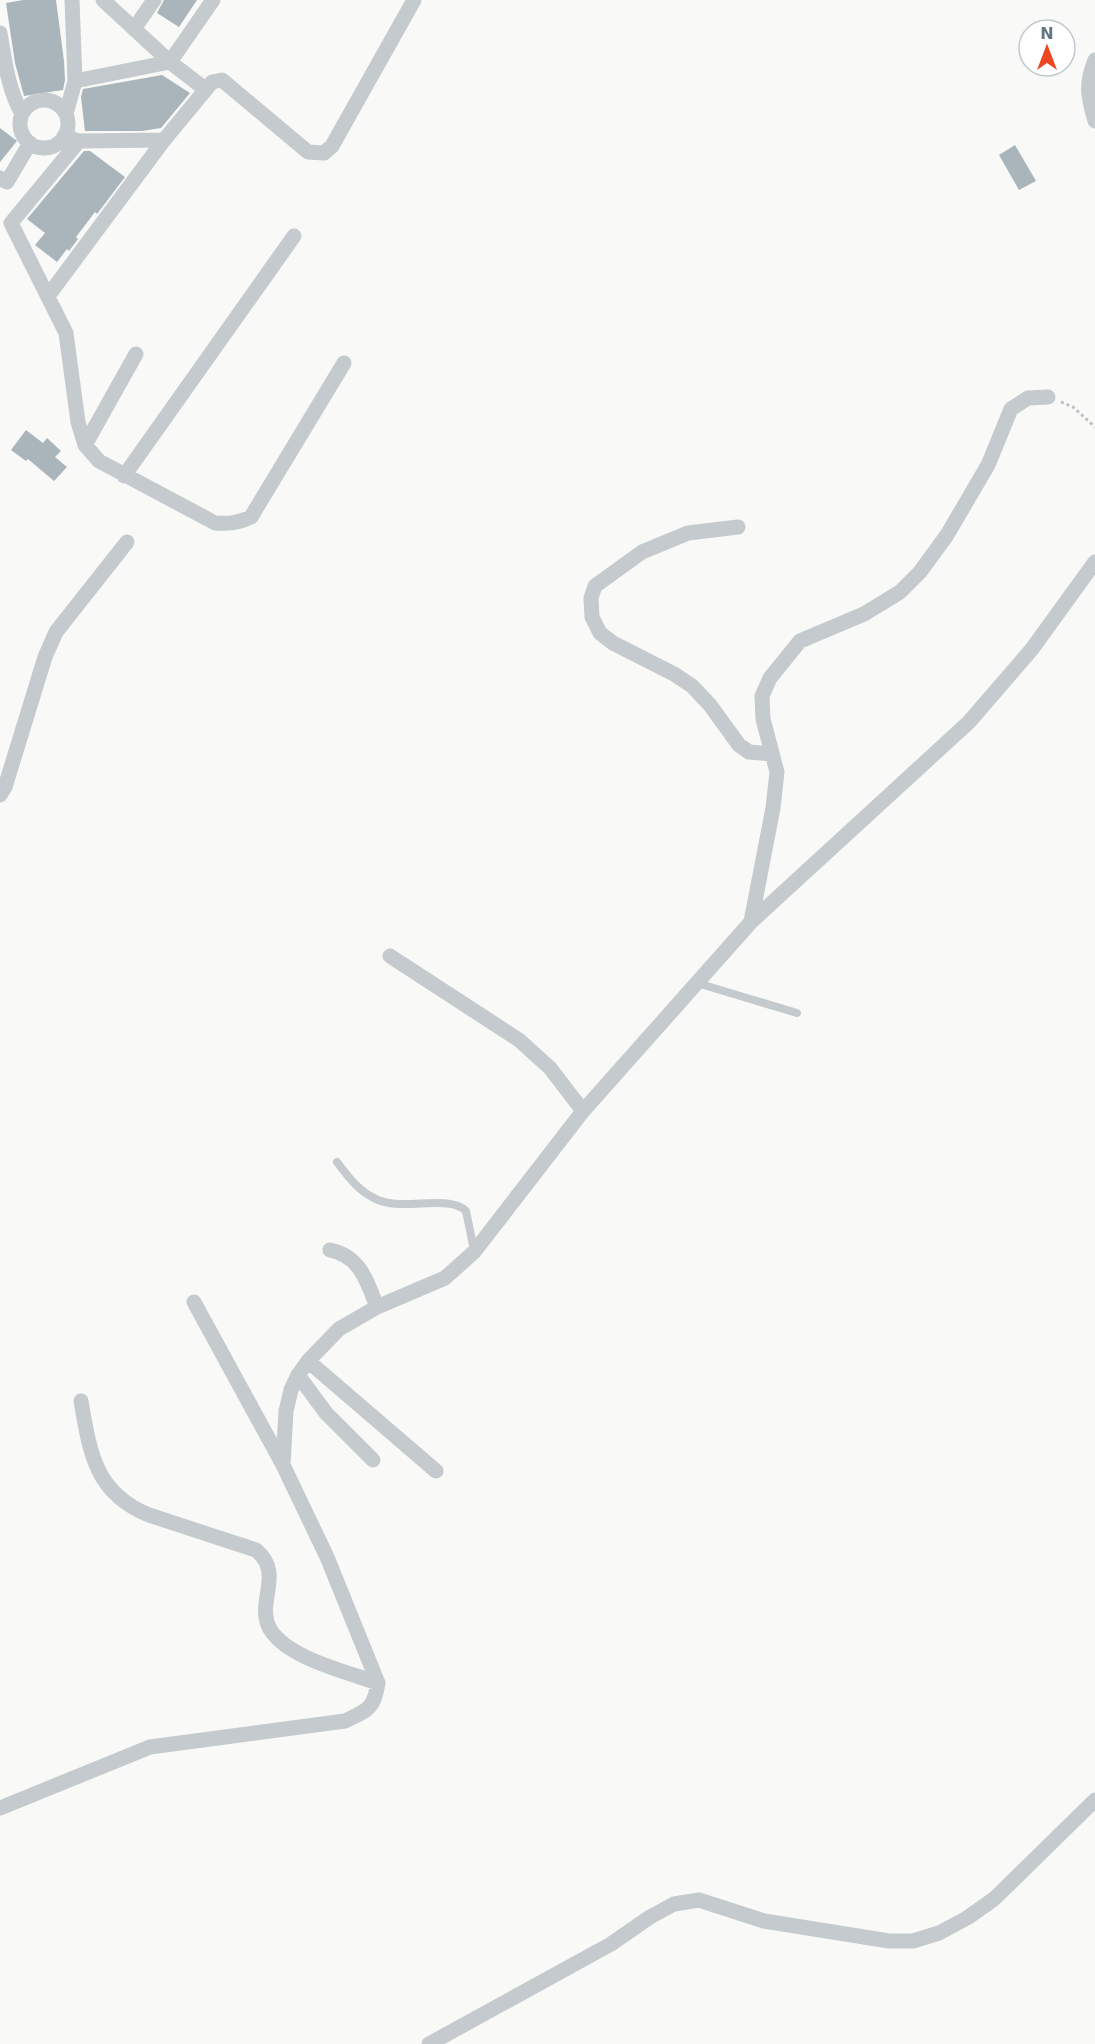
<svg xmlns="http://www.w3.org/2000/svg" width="1095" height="2044" viewBox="0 0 1095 2044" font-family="'DejaVu Sans',sans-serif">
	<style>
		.building { fill: #aab5bb }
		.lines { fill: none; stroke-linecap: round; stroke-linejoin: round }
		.path { stroke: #c0c3c5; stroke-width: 3; stroke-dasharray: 3 3; stroke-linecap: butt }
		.lane { stroke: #c4cacd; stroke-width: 8 }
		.street { stroke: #c4cacd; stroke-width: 15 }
	</style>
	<rect width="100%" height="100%" fill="#f9f9f7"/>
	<path class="building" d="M23,0H56L64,61L65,80L63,90L24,96L15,63L6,3Z
		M164,0H197L179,27L157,13Z
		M162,75L190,93L161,128L142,131H85L81,97L83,89Z
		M0,128L17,141L0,162Z
		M1015,145L1036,181L1019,190L999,155Z
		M84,151H90L125,177L97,214L95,212L76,237L78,239L69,251L67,249L57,262L35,245L45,233L27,219Z
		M26,430L43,443L47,438L61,451L55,457L67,467L54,481L28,459L26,461L11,450Z"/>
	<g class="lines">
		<path class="path" d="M1061,402L1073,407L1095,427"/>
		<path class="lane" d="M697,983L797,1013
			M337,1162C349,1178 359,1192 378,1200C404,1211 450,1194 466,1211L474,1250"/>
		<path class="street" d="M103,0L170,62L205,89
			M134,29L154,0
			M0,33C5,62 8,89 22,114
			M1095,60C1085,85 1088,97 1095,121
			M75,81L170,62L213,0
			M20 124a24 24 0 1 1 48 0a24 24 0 1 1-48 0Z
			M66,114L75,81L72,0
			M64,136L79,141L11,223L66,333L78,422L85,445L99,461L215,523C229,524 238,523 251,517L344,363
			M79,141L164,140
			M0,178L7,182L30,143
			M48,296L164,140L212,82L222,80L308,152L324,153L332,146L414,0
			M85,445L136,354
			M124,476L294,236
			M738,527L688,533L642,552L595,586L591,598L592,617L600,633L613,643L674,674L692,686L710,705L739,745L749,752L772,754
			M0,795L5,787L45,657L56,632L127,542
			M751,922L773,808L777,772L763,719L762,696L770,678L800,641L864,614L900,592L920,572L947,535L988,465L1011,409L1028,398L1048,397
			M390,956L519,1040L550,1068L583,1111
			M330,1250C360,1256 367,1281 377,1307
			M308,1361L436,1471
			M298,1375L326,1413L373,1460
			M81,1401C90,1453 95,1493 149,1515L256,1550C285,1574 255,1602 270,1629C287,1658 347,1672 378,1683
			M283,1465L286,1411L291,1390L298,1375L308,1361L339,1329L377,1307L445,1278L474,1252L583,1111L751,922L969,722L1032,649L1095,562
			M0,1808L150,1747L345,1721C368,1710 374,1709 378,1683L327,1557L283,1465L194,1302
			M429,2044L611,1944L650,1917L674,1904L699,1900L764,1921L889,1941H913L939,1933L967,1918L994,1899L1095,1800"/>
	</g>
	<g transform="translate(1047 48)"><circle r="28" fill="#ffffff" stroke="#c0c9ce" stroke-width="1.5"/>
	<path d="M0-4.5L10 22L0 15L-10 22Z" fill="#ee4622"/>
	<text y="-9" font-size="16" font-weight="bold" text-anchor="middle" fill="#627784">N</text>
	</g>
</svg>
